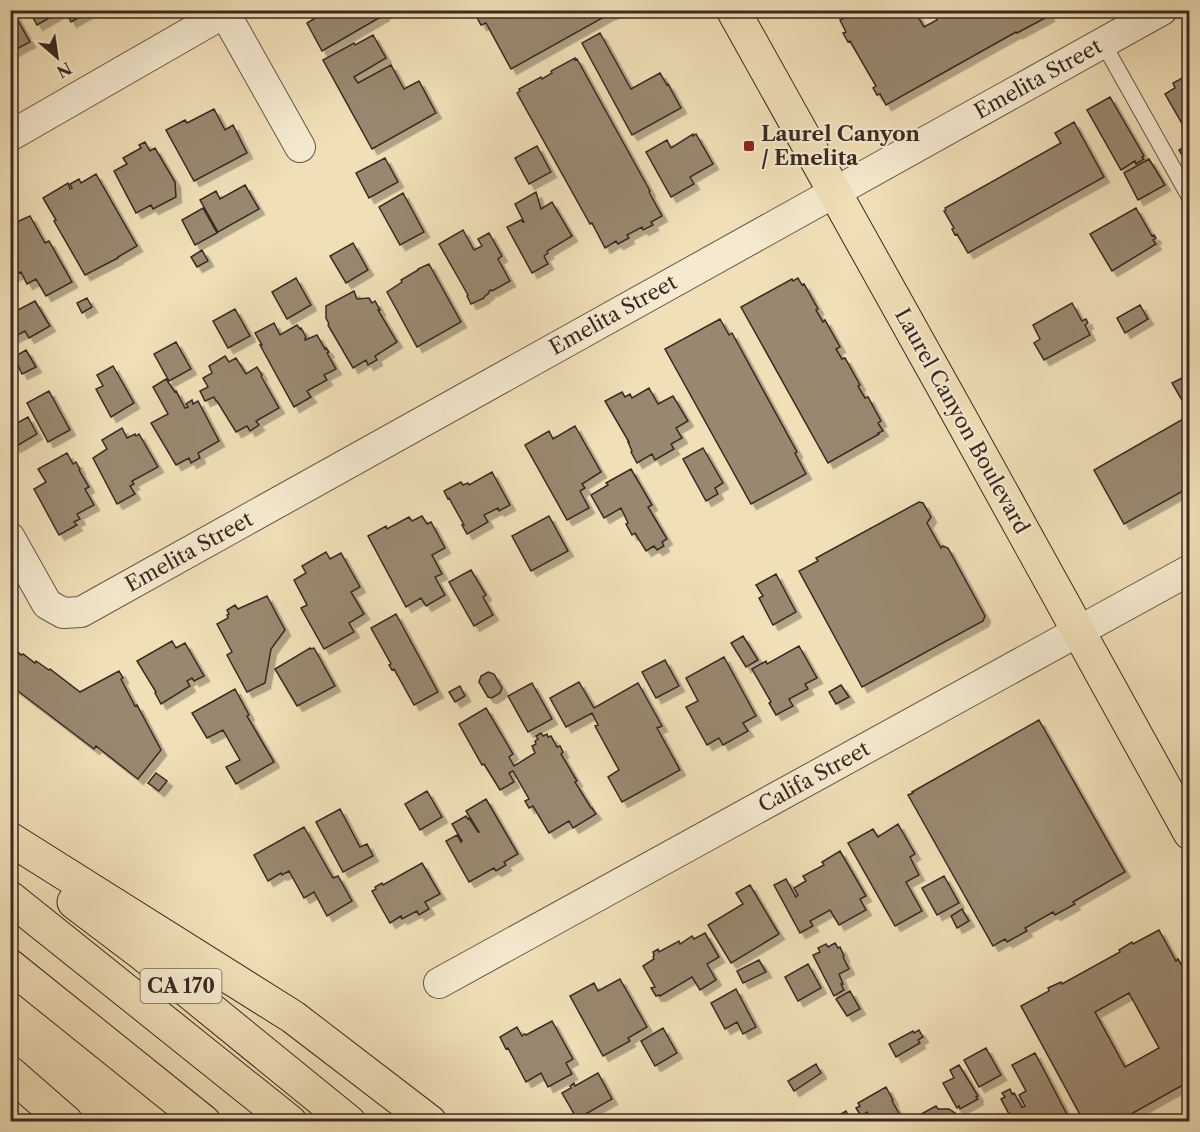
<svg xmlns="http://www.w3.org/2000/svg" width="1200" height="1132" viewBox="0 0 1200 1132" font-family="'Libre Caslon Text',serif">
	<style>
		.building { fill: #99886f; stroke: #3a2921; stroke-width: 1.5; fill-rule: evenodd; filter: url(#shadow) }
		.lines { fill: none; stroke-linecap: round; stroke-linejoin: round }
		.service-casing { stroke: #685646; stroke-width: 17 }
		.minor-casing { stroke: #685646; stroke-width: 32 }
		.primary-casing { stroke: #3a2921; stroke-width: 35 }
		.motorway-casing { stroke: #3a2921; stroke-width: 35 }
		.service { stroke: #f5ead0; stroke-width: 15 }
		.minor { stroke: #f5ead0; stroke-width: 30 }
		.primary { stroke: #f0dfb7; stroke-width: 33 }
		.motorway { stroke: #f0dfb7; stroke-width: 33 }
		.poi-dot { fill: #8f2418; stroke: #f5ead0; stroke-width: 2 }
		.labels { text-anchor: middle; stroke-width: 4.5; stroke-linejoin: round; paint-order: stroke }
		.shield { fill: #f5ead0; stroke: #726356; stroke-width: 1.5 }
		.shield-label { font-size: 20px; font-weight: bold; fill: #3a2921 }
		.street-label { font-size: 21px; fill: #3a2921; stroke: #f5ead0 }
		.poi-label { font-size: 21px; font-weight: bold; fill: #3a2921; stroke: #f5ead0; text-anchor: start }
	</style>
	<defs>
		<filter id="shadow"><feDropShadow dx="5.5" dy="5.5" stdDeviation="0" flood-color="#0004"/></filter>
	</defs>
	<rect width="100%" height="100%" fill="#f0dfb7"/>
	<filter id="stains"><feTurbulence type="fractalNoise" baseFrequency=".00333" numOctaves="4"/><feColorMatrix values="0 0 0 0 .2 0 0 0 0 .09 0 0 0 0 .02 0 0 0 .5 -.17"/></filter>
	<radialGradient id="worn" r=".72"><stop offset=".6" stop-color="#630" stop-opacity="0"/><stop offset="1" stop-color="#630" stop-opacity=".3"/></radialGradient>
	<path class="building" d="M10,10H12L30,42L11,52Z
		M29,10H63L37,25Z
		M65,10H92L71,22Z
		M320,10H389L383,14L384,15L322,51L307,23L322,14Z
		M473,10H618L611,14V13L511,69L486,23L481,25Z
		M863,10H916L915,12L924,27L937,20L935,16L943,12V10H1046L1049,16L1017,33L1016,32L886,105L880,94L877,95L873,88L876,86L850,41L848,42L843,33L846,32L840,20L856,12L857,14Z
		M600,33L631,89L660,73L667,85L668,84L681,108L632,135L582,43Z
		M373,35L386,58L354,77L358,83L391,65L404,89L419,81L436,113L372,149L323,60L354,43L355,45Z
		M575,58V60L577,59L650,191L649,192L662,216L651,222L653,225L643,230L642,227L627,235L629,238L618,244L616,241L605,248L592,223L590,224L517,93L520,91L519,89L541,77L542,79L552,73L551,71Z
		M1190,74V143L1182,128L1184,127L1165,94L1175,88L1173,83Z
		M1110,97L1144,156L1142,157L1144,159L1136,164L1135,161L1121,170L1087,110Z
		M214,109L225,130L233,125L247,153L194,181L166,130L185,120L187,123Z
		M1074,122L1104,177L968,253L957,234L955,235L952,229L954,228L944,211L946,210L945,208L1061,143L1055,133Z
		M693,134V136L696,134L713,164L690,177L694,184L671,197L646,152L667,140L671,148Z
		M145,142L150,151L155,148L175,182L176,197L153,209L151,205L136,213L114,171L127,164L123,158L141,148L139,145Z
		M1190,144V169L1179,150Z
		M537,146L551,172L529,184L515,158Z
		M385,158L398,182L369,198L356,173Z
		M1149,159L1165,185L1138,200L1124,173Z
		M96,174L137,246L118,257V258L85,275L54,221L56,220L43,198L68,183L70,189L72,188L70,184L79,179L81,183Z
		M245,185L259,209L218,232L200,200L216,191L220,199Z
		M536,192L541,209L552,202L572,236L547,251L548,253L544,256L548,264L532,273L507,227L521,220L523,222H524L515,204Z
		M403,193L424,232L400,245L379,207Z
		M203,208L217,233L195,245L182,220Z
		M1136,208L1152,236L1154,235L1156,238L1153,240L1156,244L1112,271L1090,234Z
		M30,216L45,243L49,241L72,282L46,296L36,279L27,284L21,272L10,277V225Z
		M463,230L474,250L482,246L478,239L489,233L502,256L498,259L510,281L492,291L491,290L489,291V293L485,296L484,298L471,304L467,296L468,295L439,244Z
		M353,243L368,270L346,283L330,256Z
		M202,250L208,261L197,267L191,257Z
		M429,264L461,322L417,347L387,292L402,282L401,280L418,270V269Z
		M296,278L311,305L287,319L272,292Z
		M798,278L802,285L804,284L818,309L816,310L823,322L825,320L840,347L836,349L842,359L845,358L860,385L858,386L865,398L868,397L881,421L878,423L883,431L878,433L879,434L828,463L741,307L792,279L793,281Z
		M354,291L357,299L369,298L372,303L375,301L380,310H378L397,342L375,356L377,360L368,365L366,360L353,368L328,325L329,324L326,318V306Z
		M87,298L92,307L82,313L77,303Z
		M35,301L50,326L29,338L25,331L10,339V321L17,318L14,312Z
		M1072,303L1082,321L1086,319L1088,323L1085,325L1090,335L1044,360L1034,343L1040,339L1033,325Z
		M1140,305L1148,319L1125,333L1117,318Z
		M235,309L250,336L228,348L213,321Z
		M720,319L729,335L732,333L797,452L795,453L806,474L751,504L665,349Z
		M274,323L280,335L297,325L300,329L301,328L306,337L305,338V340L317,335L325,349L326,348L329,352L327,353L336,369L324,375L327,380L307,391L311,397L294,407L260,345H262L255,333Z
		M176,342L191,369L169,381L154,354Z
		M26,350L36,367L22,374L14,357Z
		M225,356L229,362L236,358L246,374L257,367L262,375L261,376L279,408L256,421L259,425L250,431L247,426L236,432L217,401H216L214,397L205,401L200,391L208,387L203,378L212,373L209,366Z
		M113,366L134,403L111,417L96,389L103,386L97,375Z
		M1190,374V414L1172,383Z
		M166,379L175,392L176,391L185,408L188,407L186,404L192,400L193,404L198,401L219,441L198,453L200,458L191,463L189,458L176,465L151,423L168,414L153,387Z
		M649,388L658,404L673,396L688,421L676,428L682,438L671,444L674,449L655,460L652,454L637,463L631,452L632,451L628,442H629L605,401L622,392L625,397L630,394L632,398Z
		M49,391L70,430L48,442L27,403Z
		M1190,415V487L1124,524L1094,470Z
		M28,417L37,434L15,447L10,438V427Z
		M575,426L601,472L582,484L585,488L580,491L589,508L567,520L525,445L549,431L553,439Z
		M122,428L127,438L135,434L136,436L139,434L158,467L132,481L134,484L130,486L135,494L117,504L93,458L107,449L102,440Z
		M703,448L723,483L715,488L718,494L706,501L683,459Z
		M67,453L73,464L76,462L80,469L79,470L89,487L85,489L94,505L77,514L80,519L74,522L77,525L59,535L34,489L46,482L38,469Z
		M631,469L652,505L648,507L667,539L662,542L664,546L657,550L654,546L646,551L635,533L632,535L626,524L628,523L621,508L604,518L591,495L608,485L606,483Z
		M492,472L510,505L499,511L498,508L484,515L488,522L467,534L462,525H464L449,498L448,499L444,491L461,482L463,485L468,483L469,485Z
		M919,502L923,503L931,517L927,523L941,548L943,546L948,548L985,616L983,621L862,687L799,571L818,561L816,558Z
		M422,516L427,524L431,522L445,548L432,555L442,574L435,577L445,595L426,606L421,598L406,607L368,536L386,526L387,529L409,517L412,521Z
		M549,516L568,551L531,571L512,536Z
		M326,552L330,559L341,553L360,587L351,592L364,614L349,623L354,632L324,649L301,608L307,605L294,580L306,573L302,566Z
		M471,570L486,595L483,597L493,615L474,626L449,582Z
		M776,574L796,612L773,625L759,598L763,596L756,585Z
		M267,596L285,630L271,649L265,683L247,692L227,655L232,652L217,624L228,618L227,615L229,614L227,610L235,605L238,609Z
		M396,614L438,692L414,705L394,669L392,670L389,665L391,664L371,628Z
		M743,636L758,660L746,667L731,643Z
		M172,641L176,648L185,643L204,676L194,681L192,678L187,681L190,686L161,704L155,693L156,692L137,661Z
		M799,646L817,678L805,684L808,689L789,699L793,706L776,715L769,703L771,702L752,669L766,661L767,664Z
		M14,648L21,655L23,654L35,663L36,661L49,670L50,669L80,692L119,671L123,678L121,679L135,706L137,705L161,750L138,779L96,746L94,749L10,685V651Z
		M310,648V649L314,648L335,686L297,706L275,669Z
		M724,657L756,716L743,723L748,731L723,745L719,738L707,745L686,707L698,701L686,678Z
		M665,660L679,686L656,698L642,672Z
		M488,672L494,674L502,688L500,693L492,698L488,697L479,682L481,676Z
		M579,682L594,708L638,683L662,726L657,728L680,770L622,802L608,777L619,770L595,726L598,725L592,713L566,727L550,698Z
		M532,683L552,719L528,732L508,696Z
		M841,685L849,697L836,704L829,692Z
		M460,686L465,696L455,702L449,692Z
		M235,689L249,715L247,716L274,762L236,784L226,767L240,760L223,730L207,738L192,713Z
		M486,708L513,754L509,757L514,766L535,753L532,746L536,744L535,741L538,739L536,736L541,733L543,736L547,734L548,737L551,736L557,747L560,746L563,752L561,754L577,781L575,782L591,808H592L596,814L573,828L569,821L549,833L533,806L529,808L525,801L529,799L513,771L509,773L514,782L500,790L484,764L482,765L459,724Z
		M1039,720L1125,872L1073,902L1075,904L1055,915L1053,912L1025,928L1027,931L1007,942L1005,939L993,946L908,795L913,793L912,792Z
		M156,773L167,781L159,791L148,783Z
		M427,791L442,817L420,830L405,804Z
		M486,799L518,854L504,862L506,865L496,871L494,868L469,882L446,841L457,835L461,842L462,841L452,824L466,816L468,819L469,818L478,832H479L466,811Z
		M340,809L360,847L367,844L373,856L343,872L316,822Z
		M898,824L915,854L910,857L919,875L906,882L922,911L895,926L848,843L873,829L878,837Z
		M304,827L333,878L338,876L352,901L327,916L314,892L304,898L289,871L282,875L281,873L268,881L254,855Z
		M840,851L866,896L860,899L866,910L839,925L830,910L810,921L813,926L800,933L774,885L786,879L796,897L798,895L794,888L806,881L803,876L824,865L822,862Z
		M422,863L440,894L425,902L429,909L419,915L417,911L402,919L401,916L390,923L372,891L376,889L375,887L382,883L383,885Z
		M944,876L959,903L937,915L922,888Z
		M750,885L779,934L731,963L708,925L743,904L736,893Z
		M962,909L969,921L957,928L951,916Z
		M1159,930L1176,961L1178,959L1190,979V1081L1117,1122H1084L1021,1006L1049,991L1048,988L1061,982L1062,984L1120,952L1119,950L1132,942L1133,944ZM1129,993L1159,1048L1125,1067L1095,1012Z
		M705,933L719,957L707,964L716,980L700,990L692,977L660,996L659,995L656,996L651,988L655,987L643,966L654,959L653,957L654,955L653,952L658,949L659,952L679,941L680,944L692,936L694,939Z
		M835,943L838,948L840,947L844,956L843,957L849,969L839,974L843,984H841L844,990L834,996L813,955L820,952L818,948L826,944L828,947Z
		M759,960L766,972L743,983L737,971Z
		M808,964L821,988L798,1001L785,977Z
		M620,979L647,1027L628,1038L630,1041L603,1056L570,996L594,983L598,991Z
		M736,989L756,1027L743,1034L737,1022L725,1029L711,1003Z
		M850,991L860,1009L847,1016L836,999Z
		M552,1021L573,1059L566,1063L572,1074L548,1087L541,1073L526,1082L508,1048L506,1049L500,1037L517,1027L522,1036L525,1034L526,1035Z
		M663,1028L677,1053L655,1066L641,1041Z
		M919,1030L923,1037L918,1040L920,1043L896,1057L889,1044L913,1031L914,1033Z
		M986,1048L1001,1075L979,1087L964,1060Z
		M1035,1053L1070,1120L1072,1118L1074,1122H1015L1011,1114H1009L1001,1099L1005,1097L1002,1093L1010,1089L1012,1094L1014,1093L1022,1107L1025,1106L1019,1095L1026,1091L1012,1065Z
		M816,1064L821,1073L794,1091L788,1081Z
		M959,1065L978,1096L976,1097L978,1099L960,1109L959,1106L957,1108L943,1083L954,1078L950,1070Z
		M598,1073L612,1099L577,1119L562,1093L571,1088L570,1086L574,1083L575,1086Z
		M886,1087L893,1100L892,1101L904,1122H872L867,1112L861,1116L856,1108L860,1106L858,1103Z
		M936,1106L938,1109H949L968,1122H914L912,1119Z
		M846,1111L851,1122H827Z"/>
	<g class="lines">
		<defs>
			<path id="service" d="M1103,43L1190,198"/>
			<path id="minor" d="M223,10L300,147
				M10,136L224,13
				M10,538L47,604L63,613L81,612L1162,10
				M439,983L1190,570"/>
			<path id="primary" d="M733,10L960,417L1190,833"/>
			<path id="motorway" d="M10,839L293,1017L430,1122
				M10,898L290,1122
				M74,902L140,952L349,1122
				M10,966L204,1122
				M10,1073L66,1122"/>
		</defs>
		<use href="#service" class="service-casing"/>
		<use href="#minor" class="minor-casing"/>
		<use href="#primary" class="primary-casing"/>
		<use href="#motorway" class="motorway-casing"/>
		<use href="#service" class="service"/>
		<use href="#minor" class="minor"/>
		<use href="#primary" class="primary"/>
		<use href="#motorway" class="motorway"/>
	</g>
	<rect class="poi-dot" x="743" y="140" width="12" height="12" rx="3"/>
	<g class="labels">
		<rect class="shield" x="140.5" y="969" width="81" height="34" rx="4.5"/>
		<g class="shield-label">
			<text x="181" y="993">CA 170</text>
		</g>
		<g class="street-label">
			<text transform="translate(1038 79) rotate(-29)" y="7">Emelita Street</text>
			<text transform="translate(613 315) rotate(-29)" y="7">Emelita Street</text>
			<text transform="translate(962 421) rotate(61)" y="7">Laurel Canyon Boulevard</text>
			<text transform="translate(189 552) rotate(-29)" y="7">Emelita Street</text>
			<text transform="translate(814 777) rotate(-29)" y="7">Califa Street</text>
		</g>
		<g class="poi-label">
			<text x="761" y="141">Laurel Canyon<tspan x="761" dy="24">/ Emelita</tspan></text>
		</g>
	</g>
	<rect width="1200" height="1132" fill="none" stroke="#f0dfb7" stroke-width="36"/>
	<rect x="12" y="12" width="1176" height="1108" fill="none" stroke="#3a2921" stroke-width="3"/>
	<rect x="18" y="18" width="1164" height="1096" fill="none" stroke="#3a2921" stroke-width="1.5"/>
	<g transform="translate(57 57) rotate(151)" stroke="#f5ead0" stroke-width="4.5" paint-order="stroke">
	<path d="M0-4.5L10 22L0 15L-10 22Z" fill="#3a2921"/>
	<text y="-9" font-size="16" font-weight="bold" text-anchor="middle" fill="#3a2921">N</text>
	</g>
	<rect width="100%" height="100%" filter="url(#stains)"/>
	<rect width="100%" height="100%" fill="url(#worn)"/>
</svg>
